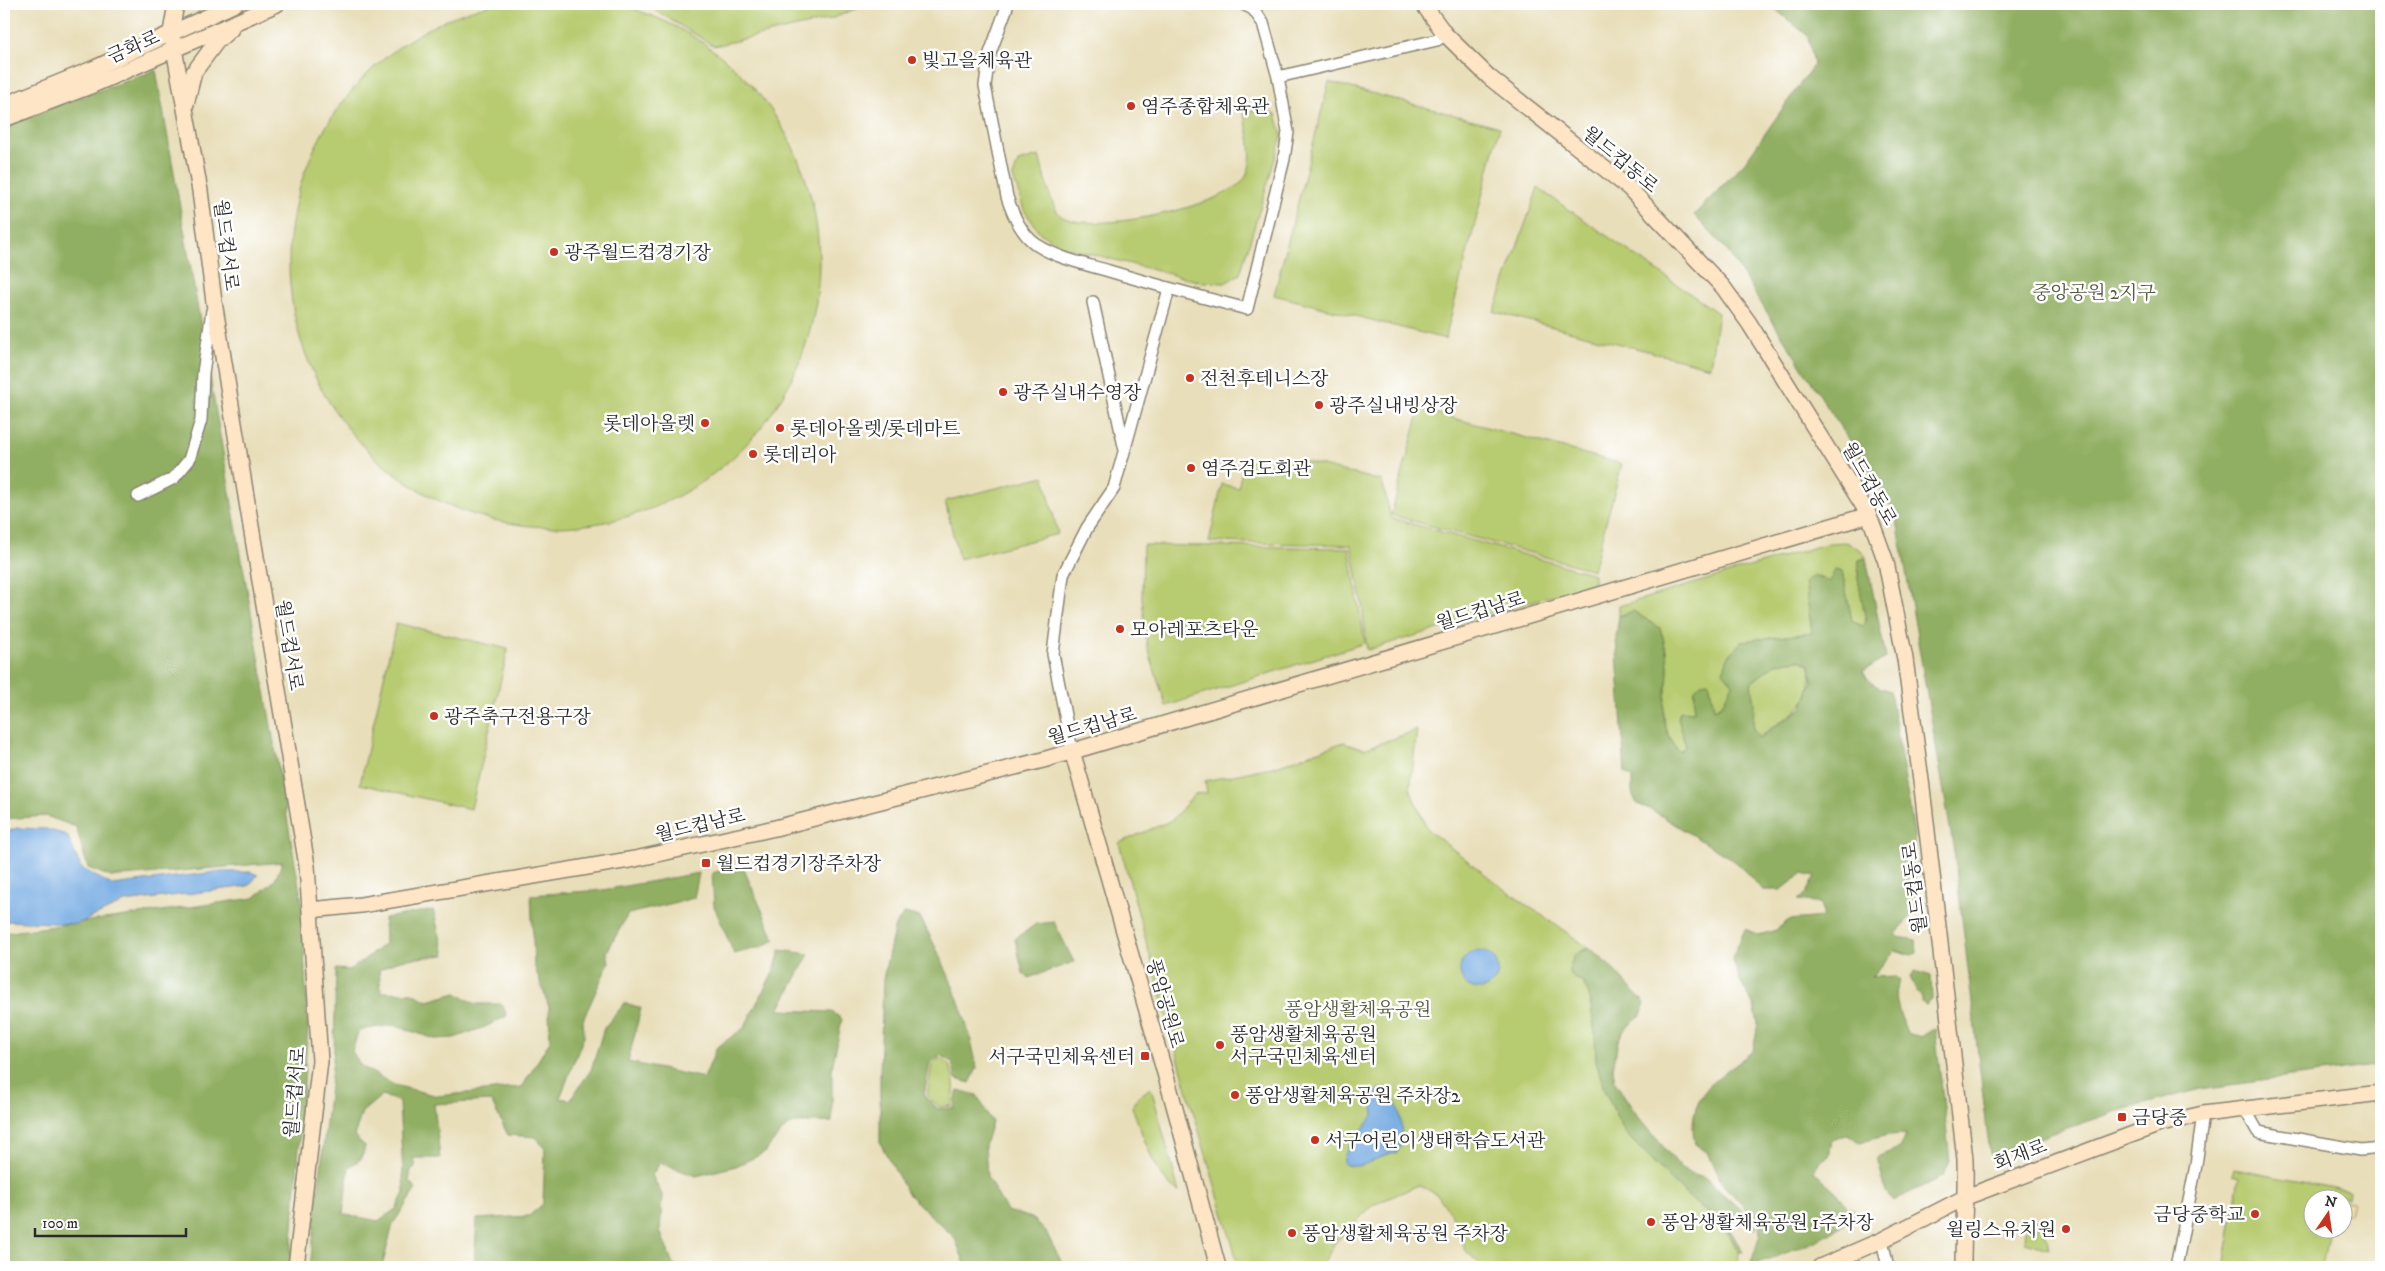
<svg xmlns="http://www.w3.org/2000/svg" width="2385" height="1271" viewBox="0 0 2385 1271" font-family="'IM FELL DW Pica','Noto Serif KR',serif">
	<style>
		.green { fill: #b7cb6f; stroke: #717b4d }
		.forest { fill: #91af62; stroke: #5e6d46; fill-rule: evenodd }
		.sand { fill: #eeda9e; stroke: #8c8264 }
		.water { fill: #75aae2; stroke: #506a86 }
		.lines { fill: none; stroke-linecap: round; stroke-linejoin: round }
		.street-casing { stroke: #8a8472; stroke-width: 14 }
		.secondary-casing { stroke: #8a8472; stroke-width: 18 }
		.street { stroke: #fff; stroke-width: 11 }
		.secondary { stroke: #fde5c5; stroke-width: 15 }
		.poi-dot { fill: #c8321e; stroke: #fff; stroke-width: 2 }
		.labels { text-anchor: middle; stroke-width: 5; stroke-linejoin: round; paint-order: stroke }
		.street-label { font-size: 19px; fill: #2b2b2b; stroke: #fff }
		.poi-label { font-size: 19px; fill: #2b2b2b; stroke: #fff; text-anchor: start }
		.park-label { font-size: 19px; fill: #555b3f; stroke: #fff }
	</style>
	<rect width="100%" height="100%" fill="#fff"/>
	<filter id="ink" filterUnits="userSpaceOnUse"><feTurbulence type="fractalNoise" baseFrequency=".02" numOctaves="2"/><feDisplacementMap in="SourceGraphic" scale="10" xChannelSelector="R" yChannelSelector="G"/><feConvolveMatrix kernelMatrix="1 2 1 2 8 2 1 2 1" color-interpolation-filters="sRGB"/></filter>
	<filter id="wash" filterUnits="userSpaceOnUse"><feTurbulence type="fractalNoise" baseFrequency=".0096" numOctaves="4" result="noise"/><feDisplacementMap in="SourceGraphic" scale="20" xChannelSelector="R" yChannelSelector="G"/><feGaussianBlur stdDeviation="1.12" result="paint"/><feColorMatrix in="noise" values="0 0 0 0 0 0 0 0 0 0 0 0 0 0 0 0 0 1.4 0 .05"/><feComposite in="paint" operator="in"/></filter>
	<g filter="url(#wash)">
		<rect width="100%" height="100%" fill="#e8deb9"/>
		<path class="green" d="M289 262a265 265 0 1 1 530 0a265 265 0 1 1-530 0Z
			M653,4H868L831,19L714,46L656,11Z
			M1329,82L1500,127L1445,339L1274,295Z
			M1261,110L1276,114L1282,136L1240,274L1225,283L1201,282L1064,247L1040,233L1024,210L1013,177L1018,162L1039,156C1043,170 1051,208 1061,216C1088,236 1229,206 1245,178C1256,160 1248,130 1243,111Z
			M1538,188L1718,313L1710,367L1494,312Z
			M1420,409L1622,464L1593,570L1391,515Z
			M1283,456L1382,481L1391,518L1594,574V583L1367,650L1362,602L1351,545L1209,542L1222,484L1238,488L1245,458L1281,466Z
			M1044,476L1058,534L959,559L945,501Z
			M1846,542L1861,550L1866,558L1859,560L1858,578L1867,622L1862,626L1852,621L1842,571L1834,576L1830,583L1819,576L1805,581L1812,633L1742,641L1728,657L1724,672L1733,684L1721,706L1714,709L1709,682L1701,683L1695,689L1694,712L1680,711L1678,718L1686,746L1679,752C1653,715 1668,705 1668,666C1667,654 1664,640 1660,628L1633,611L1619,616V606L1829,543Z
			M1143,545L1349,548L1365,643L1166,706L1147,646L1142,598Z
			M396,623L508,649L471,809L360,784Z
			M1798,660L1810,664C1814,714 1790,710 1759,738L1753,729L1751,683L1776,663Z
			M1417,730L1410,790L1428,830L1508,892L1589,948L1580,951L1582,981L1589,995L1596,1033V1061L1605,1092L1625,1133L1679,1188L1701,1208L1721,1221L1739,1252L1738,1267H1483L1466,1251L1453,1218L1438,1195L1419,1185L1373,1205L1334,1244L1322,1267H1239L1189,1097L1119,843L1172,820L1195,794L1207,793L1205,781L1276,766L1344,742L1364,749Z
			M939,1058L949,1064C955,1081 956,1088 952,1106L939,1107L927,1096L932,1063Z
			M1150,1088L1152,1091L1179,1192C1156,1182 1141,1129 1132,1107L1136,1099Z
			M2234,1169L2349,1191L2348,1198L2335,1195L2334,1198H2312V1228L2329,1229L2322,1267H2224L2239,1177L2232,1175Z
			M2039,1219L2049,1242V1249L2024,1242L2025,1226Z"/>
		<path class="forest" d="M1769,4H2381V1065L2200,1089L2115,1112L1990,1155L1954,851L1896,514L1727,250L1694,215L1745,162L1814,64L1808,36Z
			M156,70L301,897L308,1027L290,1267H4V933L254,898L274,881L283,862L111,877L88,868L76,827L46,816L4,819V125Z
			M1866,558L1886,658L1863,671C1868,684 1877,687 1890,691L1914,833L1916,909L1896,934L1898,937L1916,940L1917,953L1911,955L1895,950L1872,977L1896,976L1900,980C1891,997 1901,1016 1907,1033L1921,1037L1935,1028L1950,1161L1943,1176L1893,1201L1886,1192L1877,1157L1899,1148L1906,1134L1889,1135L1860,1142L1849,1134L1832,1140L1829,1156L1819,1162L1814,1171C1827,1186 1838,1189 1847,1207L1855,1210C1845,1237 1776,1255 1750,1266L1760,1235L1759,1224L1719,1179L1707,1152L1695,1144C1684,1094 1719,1077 1753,1051L1758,1023L1754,1006L1740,980L1732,958L1745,929L1759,935L1776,930L1789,920L1824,917L1820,903L1798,900L1805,895L1815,876L1803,873L1781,890H1763L1736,862L1650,809L1637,804L1632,793V777L1625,773L1616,637L1619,616L1633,611L1660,628C1664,640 1667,654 1668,666C1668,701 1653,720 1679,752L1686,746L1678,718L1681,711L1694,712L1695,689L1701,683L1709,682L1714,709L1721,706L1733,684L1723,672L1728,657L1742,641L1812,633L1805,581C1815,574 1819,576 1829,582L1835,570L1842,571L1852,621L1862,626L1866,622L1858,578L1859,560ZM1798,660L1810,664L1812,682L1802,708L1759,738L1753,729L1754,703L1751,683L1776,663Z
			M742,865L775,940L761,947L734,954L714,906L712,873Z
			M699,873L694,898L628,914L607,952L609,962L583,1020L584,1036L560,1098L570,1100L591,1070L604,1028L625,1003L641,1008L628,1062L704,1078L717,1047L744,1028L775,968L780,950L809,954L779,1010L832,1012L842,1019L832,1068V1122L793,1123L781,1132L764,1153L736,1166L696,1176L660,1163L652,1175L662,1195L660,1231L673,1264L682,1267H474L477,1219L529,1216L543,1204L545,1149L535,1137L508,1135L491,1101L434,1104L440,1158H413L416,1166L411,1170L409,1181L416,1189L393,1224L382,1267H310L334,1050L336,969L350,970L385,944L384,918L433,910L445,955L400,960L379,970L381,992L412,993L428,1001L456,993L476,1004H502L507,1016L485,1027L454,1038L435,1039L393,1025L359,1030L352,1051L361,1066L394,1085L438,1096L522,1087L550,1041L549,1007L534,965L531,895L603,890ZM382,1095L399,1102L404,1193L396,1209L378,1221L343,1214L349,1167L362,1158L365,1146L354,1136L362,1112Z
			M905,913L920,917C946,965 967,1014 977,1068L970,1083L956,1079L952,1062L940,1055L930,1062L924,1096L938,1109L954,1108L958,1090L977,1095L992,1122L985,1145L987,1177L1007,1211L1032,1218L1046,1232L1064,1267H966L955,1238L908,1194L880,1143V1075L883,979L895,925Z
			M1054,922L1074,962L1028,978L1023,973L1015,939L1036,924Z
			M1589,948L1601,957L1645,1003L1641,1015L1623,1031L1618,1041L1613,1068L1615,1082L1637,1115L1681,1168L1697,1176H1703L1753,1221L1756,1226L1755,1230L1737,1214L1725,1216L1724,1220L1743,1252H1739L1721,1221L1701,1208L1679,1188L1625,1133L1605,1092L1596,1061L1595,1033L1589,995L1582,981L1573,978L1569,970L1574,955Z
			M1915,971L1931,976L1932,1000L1926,1005L1921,1002V995L1917,992L1910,977Z"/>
		<path class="sand" d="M2342,1200L2353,1201L2350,1215L2343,1213Z"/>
		<path class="water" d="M17,828L46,829L67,835L81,868L112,885L216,872H251L258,875L248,886L125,902L77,924L4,921V833Z
			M1460 970a19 19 0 1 1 38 0a19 19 0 1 1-38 0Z
			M1380,1089H1388C1401,1107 1406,1133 1397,1153C1377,1153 1364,1173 1344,1164C1341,1149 1367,1126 1374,1114C1372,1103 1369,1096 1380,1089Z"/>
	</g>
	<g filter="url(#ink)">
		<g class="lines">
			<defs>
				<path id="street" d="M1008,4L989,56L985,86L1007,197C1013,215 1021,234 1037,245C1059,259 1085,264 1109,271C1155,285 1201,297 1247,309L1284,159L1288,132L1278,77L1263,23L1253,9L1243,4
					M1278,77L1437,40L1445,34
					M1093,302L1124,446
					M138,496L174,478L189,460L201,420L203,373L212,311
					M1072,751L1053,654L1063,575L1087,528L1114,488L1169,289
					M2246,1111L2258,1132L2361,1150L2381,1148
					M1882,1240L1888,1267
					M2176,1267L2196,1165L2203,1114"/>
				<path id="secondary" d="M176,4L171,32L200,191L214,302L307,866L320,1061L296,1267
					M1423,4L1445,34L1489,77L1629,188L1723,287L1749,323L1869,515L1886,562L1905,659L1922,788L1965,1159C1966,1195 1963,1231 1963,1267
					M186,104L194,72L217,41L231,29
					M4,105L95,68L235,4
					M4,119L93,85L277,4
					M1072,751L1171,1094L1218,1267
					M310,910L361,905L635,859L775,828L1043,760L1869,515
					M1820,1267L1882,1240L1966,1197L2160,1124L2203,1114L2381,1093"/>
			</defs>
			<use href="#street" class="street-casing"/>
			<use href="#secondary" class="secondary-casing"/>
			<use href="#street" class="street"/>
			<use href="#secondary" class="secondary"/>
		</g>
	</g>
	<g class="poi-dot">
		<circle cx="912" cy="60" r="5"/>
		<circle cx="1131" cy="106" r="5"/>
		<circle cx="554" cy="252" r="5"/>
		<circle cx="1190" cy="378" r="5"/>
		<circle cx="1003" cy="392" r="5"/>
		<circle cx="1319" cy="405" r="5"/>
		<circle cx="705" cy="423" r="5"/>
		<circle cx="780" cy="428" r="5"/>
		<circle cx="753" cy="454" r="5"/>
		<circle cx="1191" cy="468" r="5"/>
		<circle cx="1120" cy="629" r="5"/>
		<circle cx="434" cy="716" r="5"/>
		<rect x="701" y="858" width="10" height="10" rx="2.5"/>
		<circle cx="1220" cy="1045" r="5"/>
		<rect x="1140" y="1051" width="10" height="10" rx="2.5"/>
		<circle cx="1235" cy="1095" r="5"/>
		<rect x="2117" y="1112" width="10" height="10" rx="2.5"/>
		<circle cx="1315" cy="1140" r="5"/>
		<circle cx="2255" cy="1214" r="5"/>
		<circle cx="1651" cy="1222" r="5"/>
		<circle cx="2066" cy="1229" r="5"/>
		<circle cx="1292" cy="1233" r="5"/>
	</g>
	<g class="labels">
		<g class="street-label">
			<text transform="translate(133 46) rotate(-24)" y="7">금화로</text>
			<text transform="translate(1621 159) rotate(40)" y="7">월드컵동로</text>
			<text transform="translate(227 245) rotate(83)" y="7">월드컵서로</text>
			<text transform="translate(1870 483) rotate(61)" y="7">월드컵동로</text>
			<text transform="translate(1480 610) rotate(-17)" y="7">월드컵남로</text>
			<text transform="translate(290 645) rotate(81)" y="7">월드컵서로</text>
			<text transform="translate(1092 725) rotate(-16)" y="7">월드컵남로</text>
			<text transform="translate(700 824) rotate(-13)" y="7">월드컵남로</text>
			<text transform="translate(1914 888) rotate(-97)" y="7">월드컵동로</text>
			<text transform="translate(1166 1003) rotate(74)" y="7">풍암공원로</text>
			<text transform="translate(294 1092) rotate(-85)" y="7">월드컵서로</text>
			<text transform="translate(2020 1154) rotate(-21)" y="7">회재로</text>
		</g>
		<g class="poi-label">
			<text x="922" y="67">빛고을체육관</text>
			<text x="1141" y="113">염주종합체육관</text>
			<text x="564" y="259">광주월드컵경기장</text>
			<text x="1200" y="385">전천후테니스장</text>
			<text x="1013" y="399">광주실내수영장</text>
			<text x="1329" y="412">광주실내빙상장</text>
			<text x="695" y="430" text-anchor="end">롯데아올렛</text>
			<text x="790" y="435">롯데아올렛/롯데마트</text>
			<text x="763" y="461">롯데리아</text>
			<text x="1201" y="475">염주검도회관</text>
			<text x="1130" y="636">모아레포츠타운</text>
			<text x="444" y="723">광주축구전용구장</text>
			<text x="716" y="870">월드컵경기장주차장</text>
			<text x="1230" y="1041">풍암생활체육공원<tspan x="1230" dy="22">서구국민체육센터</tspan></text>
			<text x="1135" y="1063" text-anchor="end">서구국민체육센터</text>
			<text x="1245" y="1102">풍암생활체육공원 주차장2</text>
			<text x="2132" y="1124">금당중</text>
			<text x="1325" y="1147">서구어린이생태학습도서관</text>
			<text x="2245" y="1221" text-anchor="end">금당중학교</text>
			<text x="1661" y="1229">풍암생활체육공원 1주차장</text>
			<text x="2056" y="1236" text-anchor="end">윌링스유치원</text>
			<text x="1302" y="1240">풍암생활체육공원 주차장</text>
		</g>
		<g class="park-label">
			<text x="2094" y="299">중앙공원 2지구</text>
			<text x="1358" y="1016">풍암생활체육공원</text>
		</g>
	</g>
	<rect width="2385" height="1271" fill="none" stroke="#fff" stroke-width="20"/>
	<g transform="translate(2328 1214) rotate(13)"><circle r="24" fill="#ffffff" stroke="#aaaaaa"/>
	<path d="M0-4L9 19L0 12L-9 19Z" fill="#c8321e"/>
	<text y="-8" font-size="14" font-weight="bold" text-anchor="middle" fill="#2b2b2b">N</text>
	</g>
	<path d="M35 1228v8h151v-8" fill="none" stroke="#2b2b2b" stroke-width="2.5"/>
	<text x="42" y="1228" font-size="15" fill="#2b2b2b" stroke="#ffffff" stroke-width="4" paint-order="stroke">100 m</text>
</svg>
